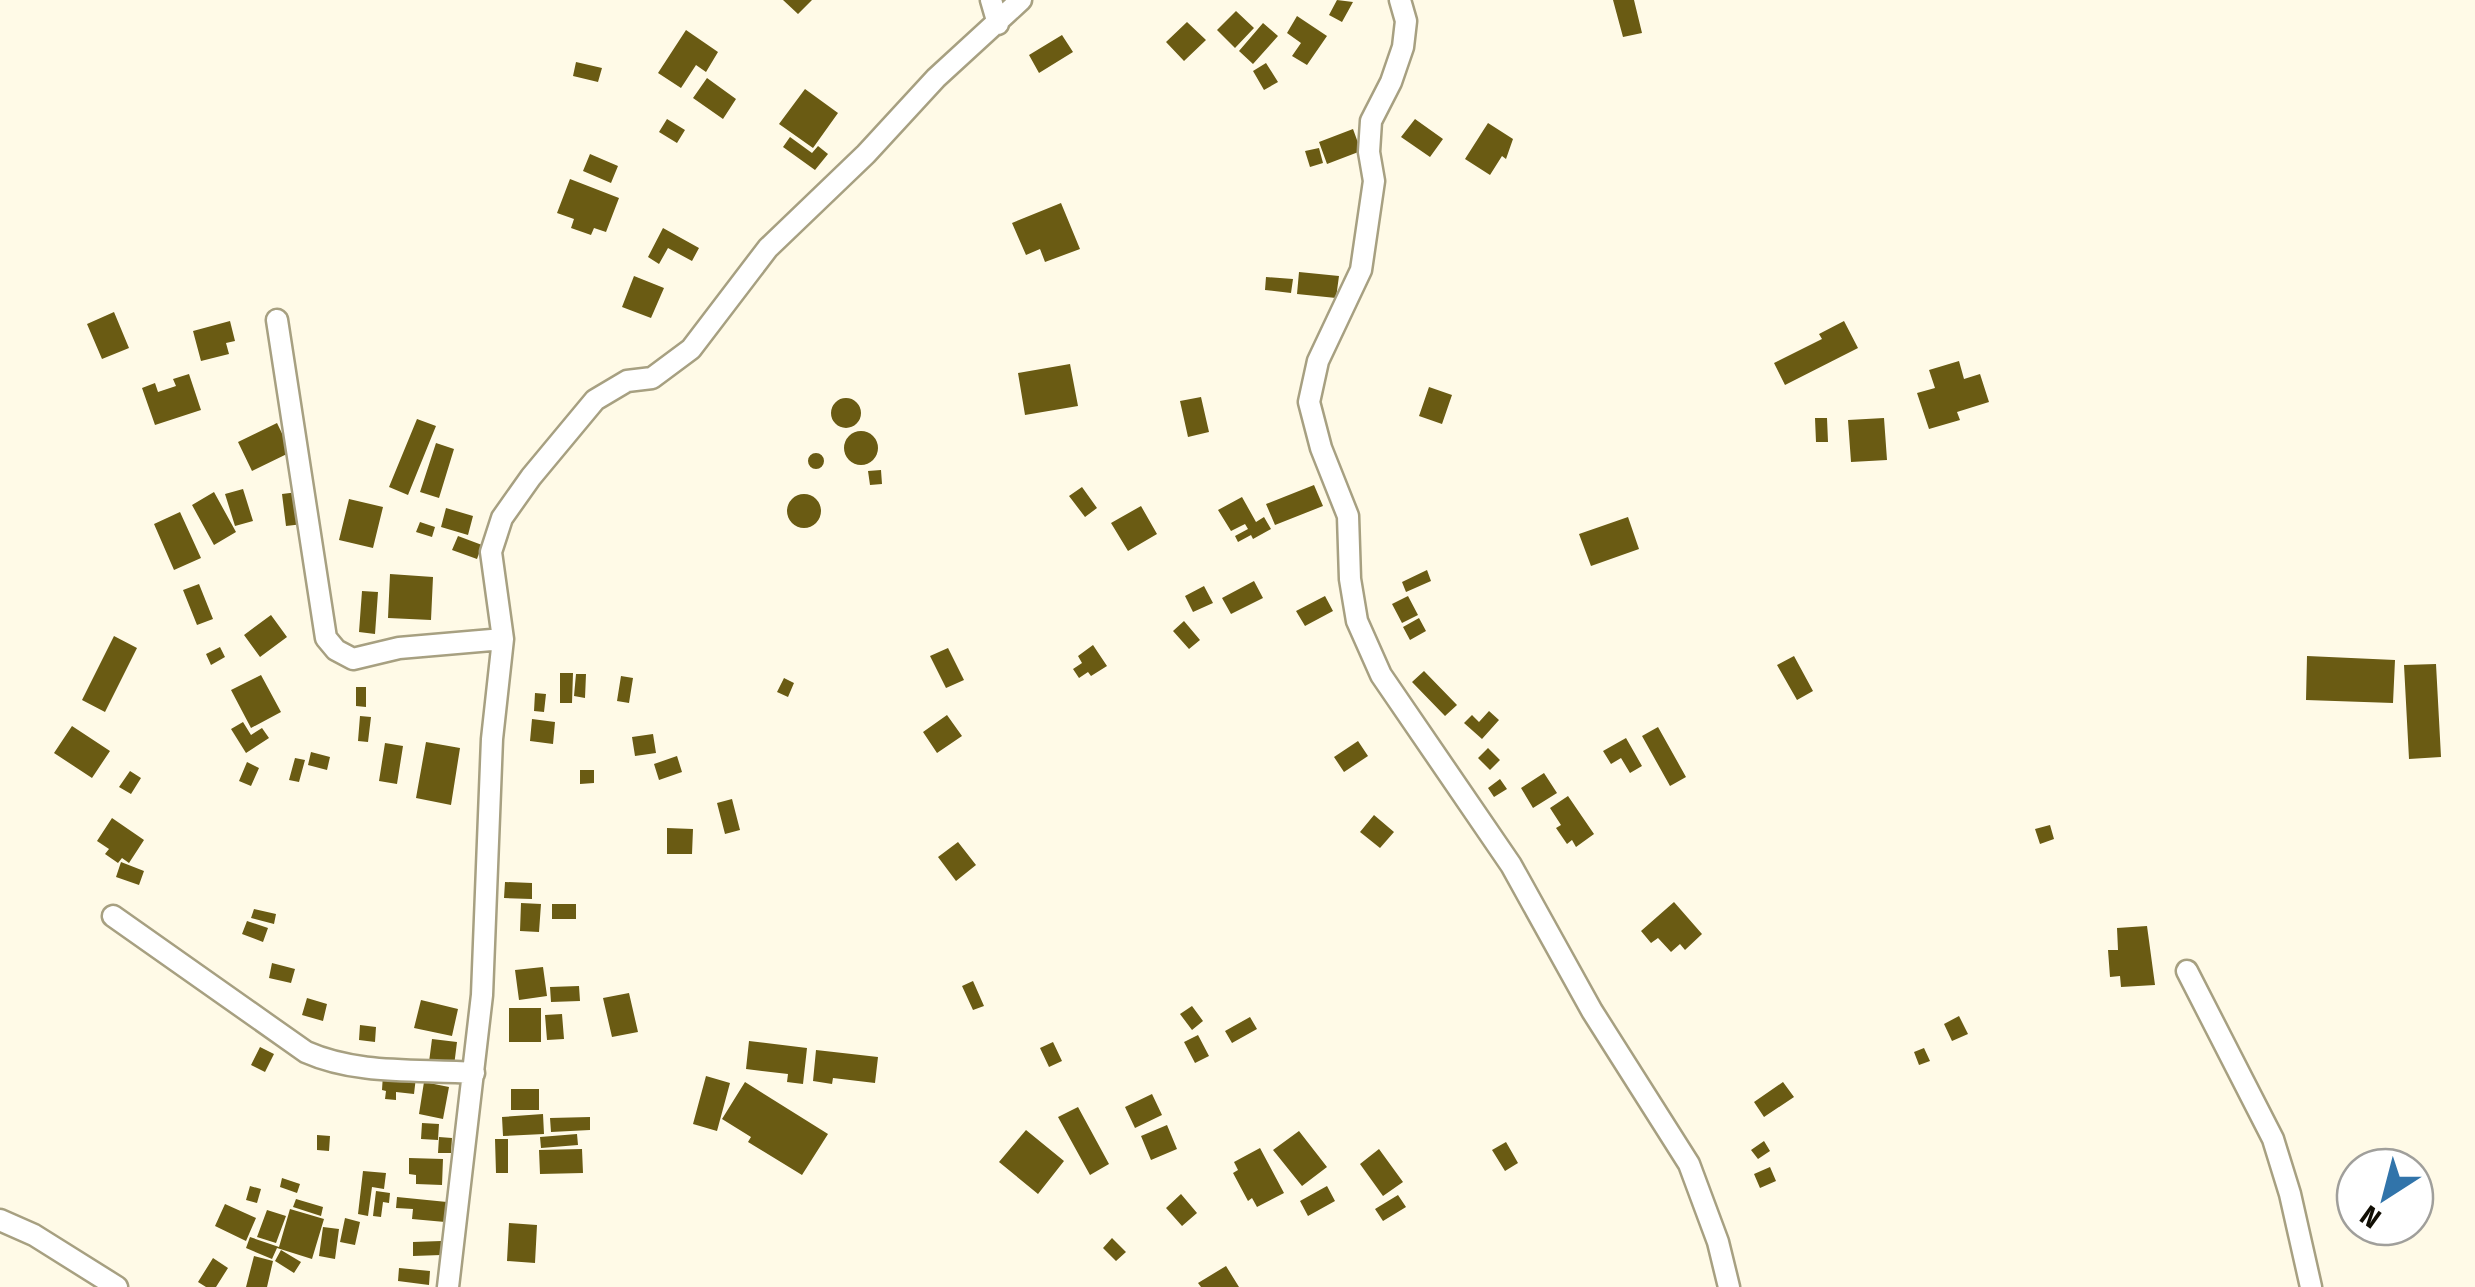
<svg xmlns="http://www.w3.org/2000/svg" width="2475" height="1287" viewBox="0 0 2475 1287" font-family="'Fira Sans Condensed',sans-serif">
	<style>
		.building { fill: #6a5b13 }
		.lines { fill: none; stroke-linecap: round; stroke-linejoin: round }
		.minor-casing { stroke: #a7a081; stroke-width: 25 }
		.minor { stroke: #fff; stroke-width: 20 }
	</style>
	<rect width="100%" height="100%" fill="#fffae7"/>
	<path class="building" d="M783,0H812L798,14Z
		M1337,0L1353,2L1342,22L1329,15Z
		M1613,0H1634L1642,33L1623,37Z
		M1236,11L1254,28L1235,48L1217,30Z
		M1297,16L1327,36L1307,65L1292,56L1301,43L1287,33Z
		M1187,22L1206,40L1184,61L1166,42Z
		M1263,23L1278,36L1253,64L1239,51Z
		M686,30L718,52L706,72L696,65L681,88L658,73Z
		M1062,35L1073,52L1039,73L1029,55Z
		M576,62L602,68L598,82L573,76Z
		M1266,63L1278,82L1264,90L1253,71Z
		M707,78L736,99L723,119L693,98Z
		M805,89L838,113L813,148L779,124Z
		M667,119L685,130L677,143L659,132Z
		M1415,119L1443,139L1430,157L1401,137Z
		M1488,123L1513,139L1506,159L1502,156L1490,175L1465,159Z
		M1353,129L1361,151L1327,164L1319,142Z
		M790,137L812,153L818,146L828,154L815,170L783,147Z
		M1319,148L1323,163L1310,167L1305,151Z
		M590,154L618,166L611,183L583,171Z
		M570,179L619,198L606,232L594,228L591,235L571,228L574,219L557,213Z
		M1061,203L1080,249L1045,262L1040,249L1026,255L1012,223Z
		M663,228L699,248L692,261L668,248L659,264L648,257Z
		M1299,272L1339,276L1336,298L1297,294Z
		M634,276L664,288L651,318L622,307Z
		M1266,277L1293,279L1291,293L1265,290Z
		M114,312L129,348L102,359L87,324Z
		M230,321L235,341L226,343L229,354L201,361L193,331Z
		M1844,321L1858,348L1785,385L1774,363L1822,339L1819,334Z
		M1959,361L1964,379L1980,374L1989,402L1957,412L1960,420L1929,429L1917,393L1935,388L1929,370Z
		M1070,364L1078,406L1025,415L1018,373Z
		M189,374L201,410L155,425L142,388L155,383L158,392L176,386L173,379Z
		M1429,387L1452,395L1442,424L1419,416Z
		M1201,397L1209,432L1188,437L1180,401Z
		M831 413a15 15 0 1 1 30 0a15 15 0 1 1-30 0Z
		M1815,418H1827L1828,442H1816Z
		M1884,418L1887,460L1851,462L1848,420Z
		M417,419L436,426L408,495L389,487Z
		M277,423L291,452L252,471L238,442Z
		M844 448a17 17 0 1 1 34 0a17 17 0 1 1-34 0Z
		M436,443L454,449L439,498L420,492Z
		M808 461a8 8 0 1 1 16 0a8 8 0 1 1-16 0Z
		M881,470L882,484L870,485L868,471Z
		M1314,485L1323,506L1275,525L1266,504Z
		M1082,487L1097,508L1085,517L1069,496Z
		M243,489L253,521L235,526L225,494Z
		M214,492L236,532L214,545L192,505Z
		M298,492L303,524L286,526L282,494Z
		M787 511a17 17 0 1 1 34 0a17 17 0 1 1-34 0Z
		M1242,497L1256,522L1264,517L1271,529L1253,539L1251,535L1238,542L1235,536L1248,529L1245,524L1231,531L1218,510Z
		M349,499L383,507L373,548L339,540Z
		M1141,506L1157,534L1128,551L1111,523Z
		M446,508L473,516L468,535L441,527Z
		M180,512L201,558L174,570L154,524Z
		M1628,517L1639,549L1591,566L1579,534Z
		M420,522L435,527L432,537L416,532Z
		M458,536L482,545L477,559L452,550Z
		M1427,570L1431,581L1406,592L1402,582Z
		M390,574L433,577L431,620L388,618Z
		M1254,581L1263,598L1231,614L1222,598Z
		M199,584L213,619L197,625L183,590Z
		M1204,586L1213,603L1193,612L1185,596Z
		M362,591L378,592L375,634L359,632Z
		M1325,596L1333,611L1305,626L1296,611Z
		M1408,596L1418,615L1402,623L1392,604Z
		M271,615L287,637L260,657L244,635Z
		M1419,618L1426,631L1410,640L1403,627Z
		M1184,621L1200,640L1189,649L1173,631Z
		M114,636L137,648L105,712L82,700Z
		M1093,645L1107,666L1091,676L1088,672L1079,678L1073,669L1082,663L1078,656Z
		M220,647L225,657L211,665L206,654Z
		M948,648L964,680L946,688L930,656Z
		M1794,656L1813,691L1797,700L1777,665Z
		M2307,656L2395,660L2393,703L2306,700Z
		M2436,664L2441,757L2409,759L2404,665Z
		M1424,671L1457,705L1445,716L1412,682Z
		M560,673H573L572,703H560Z
		M576,674H586L585,698L574,696Z
		M261,675L281,712L251,728L231,690Z
		M621,676L633,678L629,703L617,701Z
		M784,678L794,683L788,697L777,692Z
		M356,687H366V707L356,706Z
		M535,693L546,694L544,712L534,711Z
		M1489,711L1499,720L1482,739L1464,723L1472,715L1479,722Z
		M947,715L962,736L937,753L923,732Z
		M360,716L371,717L368,742L358,741Z
		M532,719L555,722L553,744L530,741Z
		M243,722L251,735L262,728L269,738L246,753L231,729Z
		M72,726L110,751L92,778L54,753Z
		M1658,727L1686,777L1670,786L1642,736Z
		M653,734L656,753L635,756L632,737Z
		M1626,738L1642,766L1630,773L1621,758L1611,764L1603,751Z
		M1358,741L1368,756L1344,772L1334,757Z
		M426,742L460,748L451,805L416,798Z
		M385,743L403,746L397,784L379,781Z
		M1488,748L1500,760L1490,770L1478,758Z
		M311,752L330,757L327,770L308,765Z
		M677,756L682,772L659,780L654,764Z
		M295,758L305,760L299,782L289,780Z
		M247,762L259,768L251,786L239,781Z
		M580,770H594V783L580,784Z
		M130,771L141,778L131,794L119,787Z
		M1544,773L1557,793L1533,808L1521,788Z
		M1500,779L1507,789L1494,797L1488,788Z
		M1568,796L1594,834L1576,847L1572,840L1567,844L1556,828L1561,825L1550,808Z
		M732,799L740,830L725,834L717,803Z
		M1374,815L1394,832L1380,848L1360,832Z
		M112,818L144,840L129,863L122,858L118,863L105,854L109,849L97,841Z
		M2050,825L2054,839L2040,844L2035,829Z
		M667,828L693,829L692,854H667Z
		M958,842L976,865L956,881L938,857Z
		M121,862L144,871L139,885L116,877Z
		M505,882L532,883V899L504,898Z
		M1674,902L1702,934L1685,950L1680,944L1671,952L1658,938L1651,943L1641,931Z
		M521,903L541,904L539,932L520,931Z
		M552,904H576V919H552Z
		M254,909L276,914L274,924L251,918Z
		M247,921L268,928L263,942L242,934Z
		M2147,926L2155,985L2121,987L2120,976L2110,977L2108,950H2118L2117,928Z
		M272,963L295,969L291,983L269,978Z
		M543,967L547,996L519,1000L515,970Z
		M973,981L984,1006L973,1010L962,986Z
		M579,986L580,1001L551,1002L550,987Z
		M629,993L638,1032L612,1037L603,998Z
		M307,998L327,1004L323,1021L302,1015Z
		M421,1000L458,1009L452,1036L414,1028Z
		M1192,1006L1203,1021L1192,1030L1180,1014Z
		M509,1008H541V1042H509Z
		M562,1014L564,1039L547,1040L545,1015Z
		M1959,1016L1968,1034L1952,1041L1944,1024Z
		M1250,1017L1257,1029L1232,1043L1225,1031Z
		M360,1025L376,1027L375,1042L359,1040Z
		M1198,1035L1209,1056L1195,1063L1184,1042Z
		M432,1039L457,1042L454,1066L429,1062Z
		M749,1041L807,1048L803,1084L787,1082L788,1074L746,1069Z
		M1053,1042L1062,1061L1049,1067L1040,1048Z
		M260,1047L274,1054L265,1072L251,1065Z
		M1924,1048L1930,1061L1919,1065L1914,1052Z
		M816,1050L878,1057L875,1083L833,1078L832,1084L813,1081Z
		M383,1074L416,1077L414,1094L396,1092V1100L385,1099L386,1091L382,1090Z
		M706,1076L730,1083L717,1131L693,1124Z
		M424,1082L449,1087L443,1119L419,1114Z
		M745,1082L828,1134L802,1175L748,1142L751,1137L722,1119Z
		M1783,1082L1794,1097L1764,1117L1754,1102Z
		M511,1089H539V1110H511Z
		M1152,1094L1162,1115L1135,1128L1125,1107Z
		M1078,1107L1109,1164L1090,1175L1058,1117Z
		M543,1114L544,1134L503,1136L502,1117Z
		M590,1117V1130L551,1132L550,1118Z
		M422,1123L439,1124L438,1140L421,1139Z
		M1167,1125L1177,1149L1151,1160L1141,1136Z
		M1026,1130L1064,1161L1038,1194L999,1162Z
		M1299,1131L1327,1167L1302,1186L1273,1150Z
		M577,1134L578,1145L541,1148L540,1137Z
		M317,1135L330,1136L329,1151L317,1150Z
		M439,1137L452,1138L451,1153H438Z
		M495,1139H508V1173H496Z
		M1764,1141L1770,1151L1758,1159L1751,1150Z
		M1506,1142L1518,1163L1505,1171L1492,1150Z
		M1260,1148L1284,1193L1257,1207L1252,1198L1248,1201L1233,1173L1238,1170L1234,1162Z
		M582,1149L583,1173L540,1174L539,1150Z
		M1379,1149L1403,1182L1383,1196L1360,1164Z
		M409,1158L443,1159L442,1185L416,1184V1175L409,1174Z
		M1770,1167L1776,1181L1760,1188L1754,1174Z
		M363,1171L386,1173L384,1189L372,1187L368,1216L358,1214Z
		M282,1178L300,1184L297,1193L280,1187Z
		M250,1186L261,1189L257,1203L246,1200Z
		M1327,1186L1335,1201L1308,1216L1300,1201Z
		M376,1191L390,1193L389,1203L383,1202L381,1217L373,1216Z
		M1181,1194L1197,1213L1182,1226L1166,1208Z
		M1398,1195L1406,1207L1383,1221L1375,1209Z
		M397,1197L447,1202L445,1222L412,1219L413,1209L396,1208Z
		M296,1199L323,1207L321,1216L293,1207Z
		M225,1204L256,1218L246,1241L215,1226Z
		M290,1209L324,1219L312,1259L277,1248L272,1259L246,1248L250,1237L279,1247Z
		M267,1210L286,1216L276,1243L257,1237Z
		M345,1218L360,1222L355,1245L340,1242Z
		M509,1223L537,1225L535,1263L507,1261Z
		M323,1227L339,1229L335,1259L319,1256Z
		M1112,1238L1126,1252L1116,1261L1103,1248Z
		M441,1241V1255L413,1256V1242Z
		M281,1250L301,1262L294,1273L275,1261Z
		M254,1256L273,1261L267,1287H246Z
		M213,1258L228,1268L216,1287H206L198,1282Z
		M1226,1266L1239,1287H1201L1198,1283Z
		M399,1268L430,1271L429,1285L398,1281Z"/>
	<g class="lines">
		<defs>
			<path id="minor" d="M991,0L998,24
				M1400,0L1406,21L1403,47L1391,82L1371,121L1369,152L1374,181L1361,270L1318,361L1309,402L1321,448L1348,516L1350,579L1357,621L1381,675L1511,865L1592,1011L1689,1164L1718,1242L1729,1287
				M277,320L326,638L336,650L353,659L399,648L503,639
				M113,916L306,1052C358,1075 417,1069 474,1073
				M2187,971L2273,1139L2290,1194L2311,1287
				M0,1220L34,1235L117,1287
				M448,1287L482,995L492,739L503,639L491,552L502,518L531,477L595,400L627,381L652,378L691,349L768,248L866,154L936,78L1021,0"/>
		</defs>
		<use href="#minor" class="minor-casing"/>
		<use href="#minor" class="minor"/>
	</g>
	<g transform="translate(2385 1197) rotate(216)"><circle r="48" fill="#ffffff" stroke="#a09f9b" stroke-width="2.5"/>
	<path d="M0-8L18 38L0 25L-18 38Z" fill="#3174aa"/>
	<text y="-15" font-size="28" font-weight="bold" text-anchor="middle" fill="#110e04">N</text>
	</g>
</svg>
